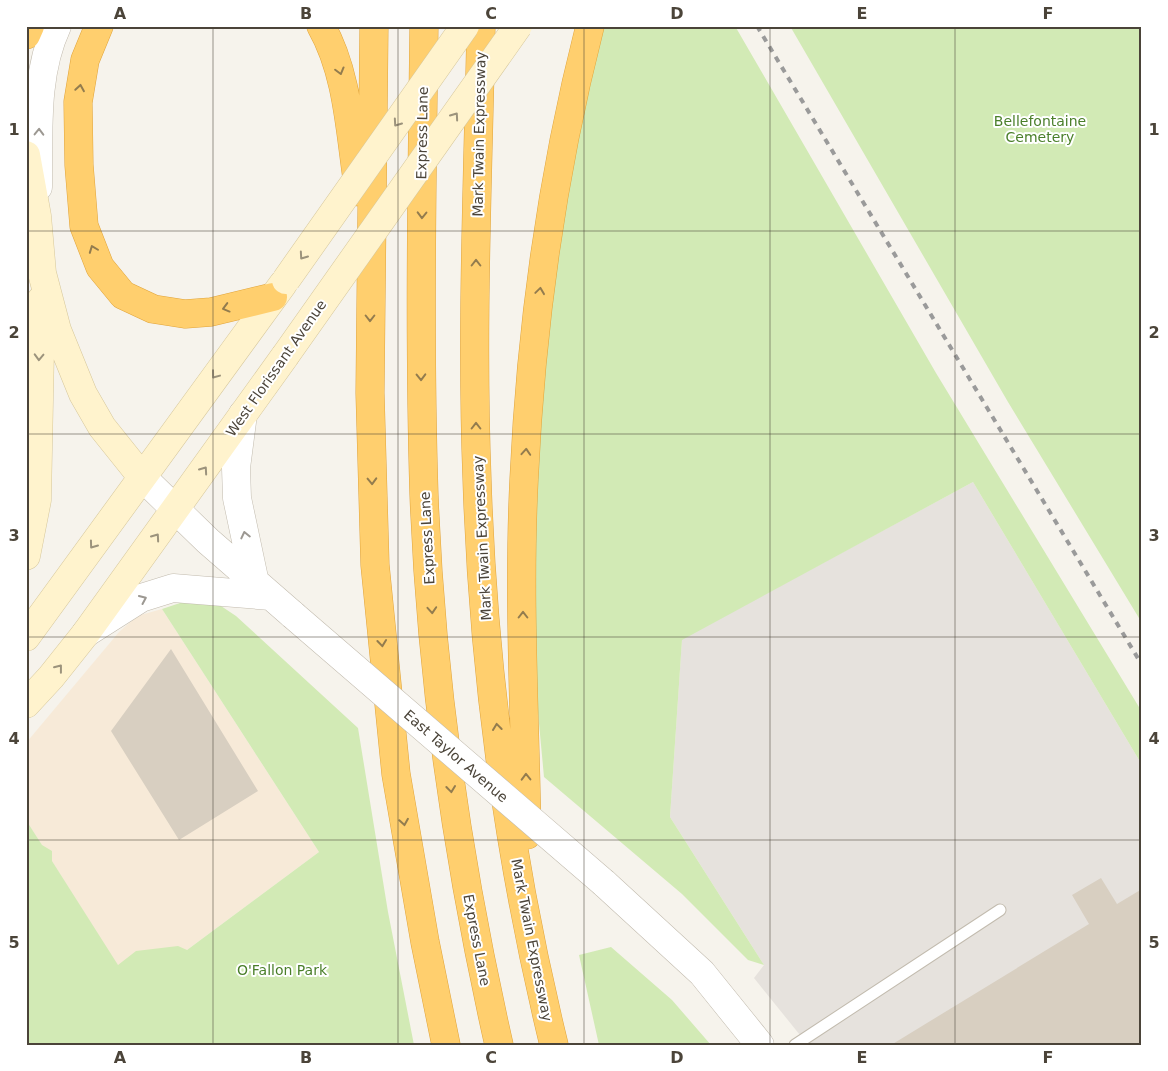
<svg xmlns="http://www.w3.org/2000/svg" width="1168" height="1071" viewBox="0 0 1168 1071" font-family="'DejaVu Sans',sans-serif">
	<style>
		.commercial { fill: #f7ead8 }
		.industrial { fill: #e6e2dd }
		.green { fill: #d2eab5 }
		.building { fill: #d8cfc1 }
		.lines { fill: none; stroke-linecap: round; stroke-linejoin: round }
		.service-casing { stroke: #c2bbae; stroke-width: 13 }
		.tertiary-casing { stroke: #c2bbae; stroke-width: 29 }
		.secondary-casing { stroke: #d6c79b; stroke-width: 29 }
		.motorway-casing { stroke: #e0a43c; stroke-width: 29 }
		.service { stroke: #fff; stroke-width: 11 }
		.tertiary { stroke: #fff; stroke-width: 28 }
		.secondary { stroke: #fff3cd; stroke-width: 28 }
		.motorway { stroke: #ffcf6e; stroke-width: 28 }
		.rail { stroke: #9a9a9a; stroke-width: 4; stroke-dasharray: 6 6; stroke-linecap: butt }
		.tertiary-bridge-casing { stroke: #c2bbae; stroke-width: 29; stroke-linecap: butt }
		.secondary-bridge-casing { stroke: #d6c79b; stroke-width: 29; stroke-linecap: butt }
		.tertiary-bridge { stroke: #fff; stroke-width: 28 }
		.secondary-bridge { stroke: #fff3cd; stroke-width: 28 }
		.oneway { stroke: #937c4e }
		.oneway2 { stroke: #9c937c }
		.oneway3 { stroke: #9c9892 }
		.grid { fill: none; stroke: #4b4439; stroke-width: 1; stroke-opacity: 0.55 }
		.labels { text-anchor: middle; stroke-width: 4; stroke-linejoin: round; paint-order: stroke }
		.park-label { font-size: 14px; fill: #4a7f2a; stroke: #fff }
		.street-label { font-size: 14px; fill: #4b4439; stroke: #fff }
		.neatline { fill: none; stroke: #4b4439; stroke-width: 2 }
		.grid-label { font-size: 16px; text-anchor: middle; font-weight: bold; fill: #4b4439 }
	</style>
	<rect width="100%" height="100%" fill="#f6f3ec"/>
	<path class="commercial" d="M162,609L319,852L133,990L26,820V743L119,632L137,616Z"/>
	<path class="industrial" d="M973,482L1142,765V1045H808L754,978L764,965L670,817L682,639Z"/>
	<path class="green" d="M600,26H735L936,373L1142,712V765L973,482L682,640L670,817L764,965L748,960L682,894L544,777L534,670L532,548L547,333L575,135Z
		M790,26H1142V623L1008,402Z
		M183,602L218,604L236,616L358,728L388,912L414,1045H26V820L42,845L52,851V861L118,965L136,951L178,946L187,950L319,852L162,609Z
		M611,947L672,1000L711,1045H599L579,955Z"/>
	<path class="building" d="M171,649L258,791L179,840L111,731Z
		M1101,878L1117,904L1142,889V1045H891L1089,924L1072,895Z"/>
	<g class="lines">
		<defs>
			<path id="service" d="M795,1045L1000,910"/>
			<path id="tertiary" d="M38,187C39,134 34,75 57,26
				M243,414L236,468L237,498L255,583
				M142,477L208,541L293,615
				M86,633L141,598L173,588L271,596
				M604,883L702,973L760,1045"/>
			<path id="secondary" d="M26,155L37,216L42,273L57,330L83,394L102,427L142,477
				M26,556L37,500L41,300
				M26,637L283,284
				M26,704L51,677L86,633L285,356"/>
			<path id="motorway" d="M99,26L85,60L78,102L79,165L84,226L100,267L123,295L153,309L185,314L211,312L273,297
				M321,26C349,75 350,137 359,192
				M374,26L370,393L375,565L396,774L425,942L446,1045
				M424,26C422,182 419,339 424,495C431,680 458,864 499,1045
				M481,26C478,177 471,329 477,479C483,669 509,861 554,1045
				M26,35L30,26
				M527,835C525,716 518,597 524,479C531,326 552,174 590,26"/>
		</defs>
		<use href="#service" class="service-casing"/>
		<use href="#tertiary" class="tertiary-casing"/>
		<use href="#secondary" class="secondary-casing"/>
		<use href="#motorway" class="motorway-casing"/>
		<use href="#service" class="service"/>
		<use href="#tertiary" class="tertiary"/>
		<use href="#secondary" class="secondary"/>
		<use href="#motorway" class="motorway"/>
		<path class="rail" d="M757,26L1142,665"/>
		<defs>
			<path id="tertiary-bridge" d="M293,615L604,883"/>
			<path id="secondary-bridge" d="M286,280L465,26
				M285,356L518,26"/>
		</defs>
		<use href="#tertiary-bridge" class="tertiary-bridge-casing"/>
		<use href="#secondary-bridge" class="secondary-bridge-casing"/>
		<use href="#tertiary-bridge" class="tertiary-bridge"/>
		<use href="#secondary-bridge" class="secondary-bridge"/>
	</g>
	<defs><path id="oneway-chevron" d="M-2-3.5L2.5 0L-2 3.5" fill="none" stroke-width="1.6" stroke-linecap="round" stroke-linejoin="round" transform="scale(1.25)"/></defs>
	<g class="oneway">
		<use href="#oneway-chevron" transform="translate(340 71) rotate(75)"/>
		<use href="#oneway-chevron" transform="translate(80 88) rotate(-81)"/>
		<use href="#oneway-chevron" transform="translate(422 215) rotate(91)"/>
		<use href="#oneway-chevron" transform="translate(93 249) rotate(-111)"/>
		<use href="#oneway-chevron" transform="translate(476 263) rotate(-90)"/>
		<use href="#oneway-chevron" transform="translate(540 291) rotate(-82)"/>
		<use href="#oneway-chevron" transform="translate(226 308) rotate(165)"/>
		<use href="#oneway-chevron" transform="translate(370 318) rotate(90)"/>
		<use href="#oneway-chevron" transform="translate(421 377) rotate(89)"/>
		<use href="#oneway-chevron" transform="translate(476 426) rotate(-90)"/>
		<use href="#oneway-chevron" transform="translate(526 452) rotate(-86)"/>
		<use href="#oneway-chevron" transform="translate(372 481) rotate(88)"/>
		<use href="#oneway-chevron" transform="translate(432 610) rotate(86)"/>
		<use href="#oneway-chevron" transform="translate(523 615) rotate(-90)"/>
		<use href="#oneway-chevron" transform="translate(382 643) rotate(84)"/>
		<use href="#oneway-chevron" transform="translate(497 727) rotate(-97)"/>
		<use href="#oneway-chevron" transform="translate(526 777) rotate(-91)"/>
		<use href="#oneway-chevron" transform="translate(451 789) rotate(83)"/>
		<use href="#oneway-chevron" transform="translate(404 822) rotate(81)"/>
	</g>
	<g class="oneway2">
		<use href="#oneway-chevron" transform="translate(455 116) rotate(-55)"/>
		<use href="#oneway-chevron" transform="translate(397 123) rotate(125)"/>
		<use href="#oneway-chevron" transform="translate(303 256) rotate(125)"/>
		<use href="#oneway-chevron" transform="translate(39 357) rotate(92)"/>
		<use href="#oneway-chevron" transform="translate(215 375) rotate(127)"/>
		<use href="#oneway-chevron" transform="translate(204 470) rotate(-55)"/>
		<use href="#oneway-chevron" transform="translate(156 537) rotate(-55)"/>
		<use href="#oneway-chevron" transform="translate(93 545) rotate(126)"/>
		<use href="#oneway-chevron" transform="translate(59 668) rotate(-52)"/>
	</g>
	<g class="oneway3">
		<use href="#oneway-chevron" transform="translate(39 132) rotate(-89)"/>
		<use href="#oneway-chevron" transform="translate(245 535) rotate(-103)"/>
		<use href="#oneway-chevron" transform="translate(143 599) rotate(-24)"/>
	</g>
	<path class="grid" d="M213,26V1045M398,26V1045M584,26V1045M770,26V1045M955,26V1045M26,231H1142M26,434H1142M26,637H1142M26,840H1142"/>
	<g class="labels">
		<g class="park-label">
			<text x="1040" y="126">Bellefontaine<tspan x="1040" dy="16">Cemetery</tspan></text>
			<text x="282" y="975">O'Fallon Park</text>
		</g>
		<g class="street-label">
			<text transform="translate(422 133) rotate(-89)" y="5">Express Lane</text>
			<text transform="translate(479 134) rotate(-89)" y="5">Mark Twain Expressway</text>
			<text transform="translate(276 368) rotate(-55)" y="5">West Florissant Avenue</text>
			<text transform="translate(427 538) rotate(-93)" y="5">Express Lane</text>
			<text transform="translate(482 538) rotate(-93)" y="5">Mark Twain Expressway</text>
			<text transform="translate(456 756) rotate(41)" y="5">East Taylor Avenue</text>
			<text transform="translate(477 940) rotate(79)" y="5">Express Lane</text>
			<text transform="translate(532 940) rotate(79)" y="5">Mark Twain Expressway</text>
		</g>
	</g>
	<rect width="1168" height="1071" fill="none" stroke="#ffffff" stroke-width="55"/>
	<rect x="28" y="28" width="1112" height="1016" class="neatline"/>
	<g class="grid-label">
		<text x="120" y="19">A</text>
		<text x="306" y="19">B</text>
		<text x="491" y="19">C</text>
		<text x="677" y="19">D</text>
		<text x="862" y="19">E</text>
		<text x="1048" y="19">F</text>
		<text x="14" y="135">1</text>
		<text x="1154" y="135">1</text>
		<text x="14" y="338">2</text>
		<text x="1154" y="338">2</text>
		<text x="14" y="541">3</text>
		<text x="1154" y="541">3</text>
		<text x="14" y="744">4</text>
		<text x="1154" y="744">4</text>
		<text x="14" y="948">5</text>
		<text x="1154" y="948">5</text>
		<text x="120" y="1063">A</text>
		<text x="306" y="1063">B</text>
		<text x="491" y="1063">C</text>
		<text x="677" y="1063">D</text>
		<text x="862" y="1063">E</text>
		<text x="1048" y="1063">F</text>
	</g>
</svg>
